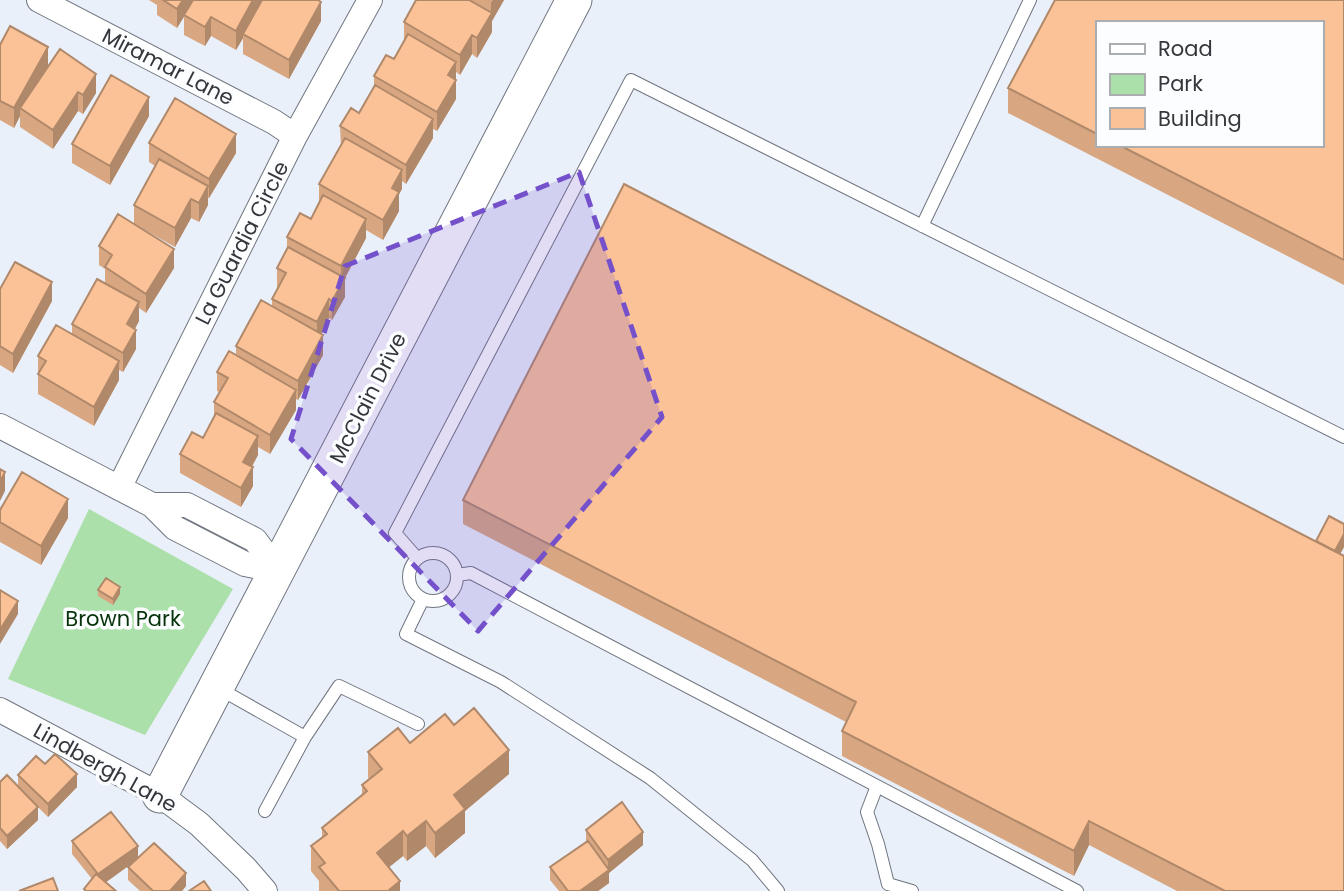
<svg xmlns="http://www.w3.org/2000/svg" width="1344" height="891" viewBox="0 0 1344 891" font-family="Poppins,sans-serif">
	<style>
		.green { fill: #ace0aa }
		.lines { fill: none; stroke-linecap: round; stroke-linejoin: round }
		.lane-casing { stroke: #70767f; stroke-width: 14 }
		.street-casing { stroke: #70767f; stroke-width: 26 }
		.secondary-casing { stroke: #70767f; stroke-width: 37 }
		.lane { stroke: #fff; stroke-width: 12 }
		.street { stroke: #fff; stroke-width: 24 }
		.secondary { stroke: #fff; stroke-width: 35 }
		.wall { fill: #d8a782; fill-rule: evenodd }
		.shaded-wall { fill: #b0886a }
		.building { fill: #fbc297; stroke: #b0886a; stroke-width: 2 }
		.marked { fill: #7451cb; fill-opacity: 0.2; stroke: #7451cb; stroke-width: 5; stroke-dasharray: 14 9; stroke-linejoin: round }
		.labels { text-anchor: middle; stroke-width: 7; stroke-linejoin: round; paint-order: stroke }
		.street-label { font-size: 21px; fill: #34373b; stroke: #fbfdff }
		.park-label { font-size: 21px; fill: #063309; stroke: #fbfdff }
	</style>
	<rect width="100%" height="100%" fill="#e9f0fa"/>
	<path class="green" d="M89,509L233,589L145,735L8,679Z"/>
	<g class="lines">
		<defs>
			<path id="lane" d="M922,226L1030,0
				M409 577a24 24 0 1 1 48 0a24 24 0 1 1-48 0Z
				M417,558L395,533L631,80L1344,437
				M457,575L471,573L1077,891
				M423,599L406,634L501,682L650,778L752,860L778,891
				M218,688L305,737
				M877,786L867,812L878,844L888,884
				M265,811L305,737L339,686L418,724
				M888,884L912,891"/>
			<path id="street" d="M39,0L274,122L295,136
				M0,426L152,505L175,528L245,564L278,571
				M119,488L295,136L370,0
				M152,505H187L255,540L278,571
				M0,710L160,795L199,824L246,869L265,891"/>
			<path id="secondary" d="M160,795L574,0"/>
		</defs>
		<use href="#lane" class="lane-casing"/>
		<use href="#street" class="street-casing"/>
		<use href="#secondary" class="secondary-casing"/>
		<use href="#lane" class="lane"/>
		<use href="#street" class="street"/>
		<use href="#secondary" class="secondary"/>
	</g>
	<path class="wall" d="M149,0H318L321,21L289,79L243,54V38L236,50L211,36L205,46L184,35V17L177,28L157,15V5Z
		M416,0H504L492,21V32L477,58L472,54L460,75L456,72V99L437,131L433,129V138L406,184L402,181V189L399,194V211L383,240L366,230V238L345,278V297L332,320L329,318L321,334L323,355L298,400L296,399V410L270,454L258,447V455L252,467L253,486L241,507L180,473V454L203,438L214,417V402L219,392L217,391V372L236,355V346L272,306V299L278,287H277V268L287,248V237L311,219L319,203V184L341,146L340,126L359,113L374,88V76L394,59L404,41V22Z
		M1055,0H1344V285L1008,113V88ZM1097,23H1321V145H1097Z
		M0,45L48,66L96,93L83,114L78,111L53,149L20,127V116L14,128L0,120Z
		M149,116L110,185L72,163V144Z
		M149,143L236,153L209,198H208V205L199,222L191,218L175,247L134,224V205L155,166L149,162Z
		M99,246L174,268L146,313L139,308V321L135,329L136,349L123,372L119,370V380L94,426L38,394V356L72,334V324L105,283V269L99,265Z
		M0,289L52,301L13,373L0,365Z
		M463,500L1316,541L1344,524V547L1340,554L1344,891H1177L1089,845L1074,876L842,756V731L846,722L463,524Z
		M0,510L68,518L41,565L0,542Z
		M98,590L120,594L113,605L98,596Z
		M454,725L509,774L465,811V833L435,858L426,846L407,861L403,856L389,867L400,891H319V881L311,871V846L322,838V828L362,795V785L369,779L368,777V752L410,743Z
		M45,764L77,787L48,817L38,807V820L7,849L0,841V782L18,786V775Z
		M586,830L643,845L609,873V883L598,891H559L550,880V867L586,842Z
		M72,841L138,858L186,886L182,891H140L128,880V867L135,861L106,882L116,891H84V889L92,879L72,854Z"/>
	<path class="shaded-wall" d="M183,0H194L177,28V9Z
		M253,0H265L243,34V38L236,50V31Z
		M493,0H504L492,21V32L477,58V38L491,14V3Z
		M321,2V21L289,79V60Z
		M211,17V36L205,46V27Z
		M472,35V54L460,75V55Z
		M48,47V66L20,108V116L14,128V108Z
		M456,62V99L437,131V112L448,75Z
		M96,74V93L83,114V95Z
		M78,92V111L53,149V130Z
		M149,97V116L110,185V166Z
		M433,119V138L406,184V165Z
		M236,134V153L209,198V179Z
		M402,170V189L399,194V211L383,240V220L392,188Z
		M208,186V205L199,222V203Z
		M191,199V218L175,247V228Z
		M366,219V238L345,278V297L332,320V301L341,285V266Z
		M174,249V268L146,313V294Z
		M52,282V301L13,373V354Z
		M329,299V318L317,342V322Z
		M139,302V321L127,343V324Z
		M136,330V349L123,372V353Z
		M323,335V355L298,400V381Z
		M119,361V380L94,426V407Z
		M296,390V410L270,454V435Z
		M258,436V455L243,481V462Z
		M253,467V486L241,507V488Z
		M5,472V491L0,501V482Z
		M68,499V518L41,565V546Z
		M1344,534V547L1332,569V556Z
		M120,587V594L113,605V599Z
		M18,601V614L0,644V630Z
		M509,750V774L465,811V833L435,858V833L454,795Z
		M77,774V787L48,817V804Z
		M38,807V820L7,849V836Z
		M426,821V846L407,861V836Z
		M1089,821V845L1074,876V851Z
		M403,831V856L377,877V853Z
		M643,832V845L609,873V883L598,891H580L608,870V860Z
		M138,846V859L98,888V874Z
		M186,873V886L182,891H170Z
		M400,881V891H388Z"/>
	<path class="building" d="M163,0H183L177,9Z
		M193,0H253L236,31L211,17L205,27L184,15Z
		M262,0H318L321,2L289,60L243,34Z
		M416,0H469L492,13L477,38L472,35L460,55L404,22Z
		M1055,0H1344V260L1119,145H1321V23H1097V134L1008,88Z
		M10,26L48,47L14,108L0,101V45Z
		M408,34L456,62L448,75L456,80L437,112L374,76L386,55L394,59Z
		M60,49L96,74L83,95L78,92L53,130L20,108Z
		M111,75L149,97L110,166L72,144Z
		M375,85L433,119L406,165L340,126L351,108L359,113Z
		M175,98L236,134L209,179L149,143Z
		M345,138L402,170L392,188L399,192L383,220L319,184Z
		M159,159L208,186L199,203L191,199L175,228L134,205Z
		M624,184L1344,556V891H1225L1089,821L1074,851L842,731L856,702L463,500Z
		M323,195L366,219L341,266L287,237L300,213L311,219Z
		M118,214L174,249L146,294L105,267L112,255L99,246Z
		M288,247L345,278L332,301L329,299L317,322L272,299L286,273L277,268Z
		M15,262L52,282L13,354L0,346V289Z
		M97,279L139,302L127,324L136,330L123,353L72,324Z
		M261,300L323,335L298,381L236,346Z
		M56,325L119,361L94,407L38,374L46,361L38,356Z
		M229,351L296,390L270,435L214,402L228,378L217,372Z
		M216,413L258,436L243,462L253,467L241,488L180,454L192,432L203,438Z
		M0,469L5,472L0,482Z
		M22,472L68,499L41,546L0,522V510Z
		M1329,516L1344,524V534L1335,551L1316,541Z
		M106,578L120,587L113,599L98,590Z
		M0,590L18,601L0,630Z
		M474,708L509,750L454,795L465,809L435,833L426,821L407,836L403,831L377,853L400,881L388,891H339L319,867L325,863L311,846L327,834L322,828L367,791L362,785L382,769L368,752L398,728L410,743L445,714L454,725Z
		M55,754L77,774L48,804L18,775L36,756L45,764Z
		M7,775L38,807L7,836L0,828V782Z
		M622,802L643,832L608,860L586,830Z
		M111,812L138,846L98,874L72,841Z
		M588,841L609,870L580,891H568L550,867Z
		M154,843L186,873L170,891H153L128,867Z
		M96,874L116,891H86L84,889Z
		M53,878L58,891H19Z
		M204,881L211,891H189Z"/>
	<path class="marked" d="M579,172L662,417L478,631L291,439L345,266Z"/>
	<g class="labels">
		<g class="street-label">
			<text transform="translate(168 67) rotate(27)" y="7">Miramar Lane</text>
			<text transform="translate(242 243) rotate(-63)" y="7">La Guardia Circle</text>
			<text transform="translate(368 398) rotate(-63)" y="7">McClain Drive</text>
			<text transform="translate(105 768) rotate(29)" y="7">Lindbergh Lane</text>
		</g>
		<g class="park-label">
			<text x="123" y="626">Brown Park</text>
		</g>
	</g>
	<rect x="1096" y="21" width="228" height="126" fill="#fbfdff" stroke="#abaeb1" stroke-width="2"/>
	<rect x="1110" y="44" width="35" height="10" fill="#ffffff" stroke="#abaeb1" stroke-width="2"/>
	<text x="1158" y="56" font-size="21" fill="#34373b">Road</text>
	<rect x="1110" y="74" width="35" height="21" fill="#ace0aa" stroke="#abaeb1" stroke-width="2"/>
	<text x="1158" y="91" font-size="21" fill="#34373b">Park</text>
	<rect x="1110" y="108" width="35" height="21" fill="#fbc297" stroke="#abaeb1" stroke-width="2"/>
	<text x="1158" y="126" font-size="21" fill="#34373b">Building</text>
</svg>
